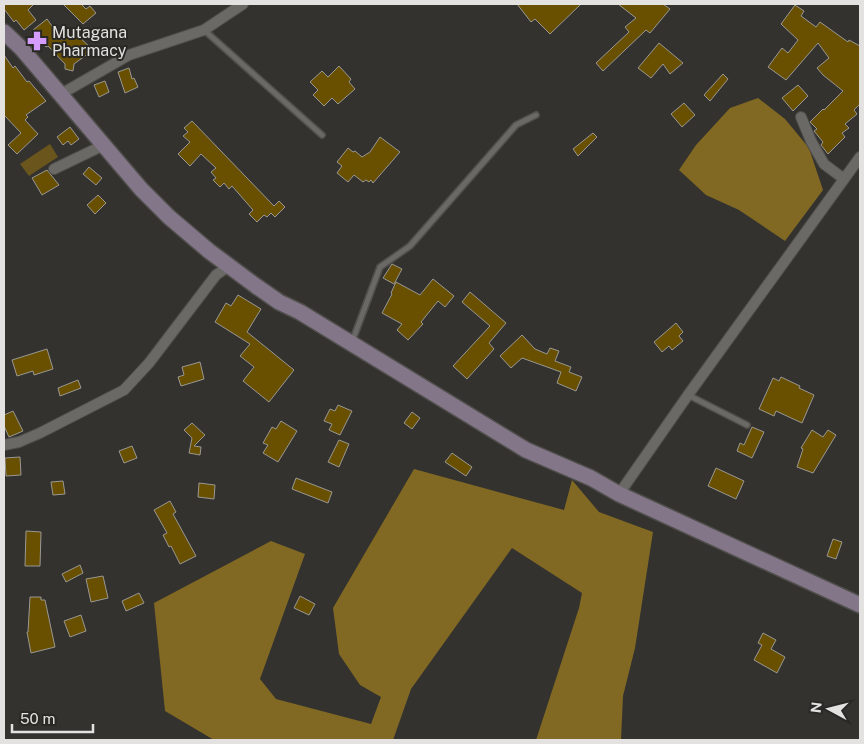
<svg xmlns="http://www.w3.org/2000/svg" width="864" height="744" viewBox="0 0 864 744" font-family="'Public Sans',sans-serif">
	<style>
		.green { fill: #6a551d }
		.forest { fill: #816924 }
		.building { fill: #685000; stroke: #999893 }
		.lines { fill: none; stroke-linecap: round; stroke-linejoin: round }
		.lane-casing { stroke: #4f4e4b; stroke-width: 8 }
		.street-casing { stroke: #4f4e4b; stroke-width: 12 }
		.secondary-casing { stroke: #4f4e4b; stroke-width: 18 }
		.lane { stroke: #6b6965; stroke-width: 5 }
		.street { stroke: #6b6965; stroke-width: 10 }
		.secondary { stroke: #847689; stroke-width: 15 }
		.labels { text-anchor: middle; stroke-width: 4; stroke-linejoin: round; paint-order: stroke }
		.poi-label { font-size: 16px; fill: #e3e2e0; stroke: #292824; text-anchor: start }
	</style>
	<rect width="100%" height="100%" fill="#33322e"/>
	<path class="green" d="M50,144L58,157L29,176L20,164Z"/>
	<path class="forest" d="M758,98L785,119L809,148L823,190L785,241L739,210L706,195L679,170L696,145L730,108Z
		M414,469L564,510L572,480L599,512L653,532L635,648L623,696L621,740H536L579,608L582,593L512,548L411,689L393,740H214L165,711L154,603L271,541L305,554L260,679L276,699L371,724L381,697L360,685L339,654L333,608Z"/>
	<path class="building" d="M4,4H34L28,10L36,20L24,30L16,20L14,22L4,9Z
		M63,4H81L86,9L90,6L96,13L83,24Z
		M517,4H581L550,34L535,19L531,22Z
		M618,4H663L670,9L650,33L646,30L603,71L596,63L629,32L625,27L636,18Z
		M795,5L804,11L801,16L816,27L820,22L848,42L849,40L860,46V104L854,110L857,114L845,124L849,128L842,133L845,137L828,154L821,145L823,142L814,131L817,129L810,122L823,109L824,110L843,91L823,75L817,68L829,58L818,43L786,80L768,67L782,48L788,53L798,40L781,24Z
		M47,19L62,40L73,31L93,50L74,64L73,71L65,69V64L48,46L46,47L33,30Z
		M659,43L683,63L670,74L663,64L651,78L638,68Z
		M4,55L13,68L15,66L27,82L29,81L46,101L26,115L28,117L25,120L38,134L17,154L8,145L21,133L4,115Z
		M339,66L351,79L349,82L355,89L338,104L332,98L324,106L313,95L318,90L310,82L322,71L328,77Z
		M129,68L132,79L134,78L138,87L125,93L118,72Z
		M723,74L728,79L710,101L704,95Z
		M105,81L109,92L99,97L94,85Z
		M798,85L808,96L793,111L782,98Z
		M684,103L695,115L682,127L671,114Z
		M192,121L274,206L279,201L285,207L275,217L271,213L267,217L264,215L257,222L249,214L253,210L232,186L229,189L224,183L220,187L213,180L216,178L211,172L216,168L201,154L190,166L178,154L190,142L183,136L188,132L184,128Z
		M70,127L79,139L71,145L68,141L63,145L57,137Z
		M593,133L597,137L578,156L573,149Z
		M380,137L400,152L373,183L371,180L369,182L366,180L363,182L354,175L348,182L337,173L342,166L337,162L348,148L353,152L355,151L362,157L370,152Z
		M89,167L102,178L96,185L83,174Z
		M47,170L59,185L42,195L32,178Z
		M98,195L106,203L95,214L87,205Z
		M392,264L402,269L394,284L383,278Z
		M433,279L454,296L445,307L438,301L421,322L423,324L408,340L397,330L402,324L382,313L392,294L391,293L396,282L420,295Z
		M470,292L506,323L489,343L494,349L467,379L453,366L490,326L462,302Z
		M238,295L261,309L247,332L294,370L269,402L243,381L254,367L240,356L250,344L215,322L226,303L231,306Z
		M676,323L683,332L679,336L683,341L672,350L669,346L662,352L654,342Z
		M522,335L535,349L547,354L550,348L559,351L555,361L571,367L569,372L582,377L576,391L557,383L561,372L522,358L511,368L500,356Z
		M47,349L53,369L34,375L33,371L17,376L12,360Z
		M200,362L204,379L181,386L178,377L184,375L182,367Z
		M781,377L800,386L799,388L814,395L802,423L776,411L774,416L759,409L773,378L779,381Z
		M78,380L81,388L60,396L58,388Z
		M338,405L352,411L340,435L329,430L332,424L324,421L330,409L335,411Z
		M13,411L23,431L9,437L4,426V415Z
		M412,412L420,418L412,429L404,423Z
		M281,421L297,431L278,462L263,453L268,445L263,443L272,427L276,429Z
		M192,423L205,435L194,446L201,447L200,455L189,453L192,438L184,430Z
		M752,427L764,432L752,458L737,451L740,443L744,445Z
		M812,430L823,437L828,430L836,435L813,473L797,467L803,449L801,448Z
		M339,440L349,444L339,467L328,462Z
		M132,446L137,458L124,463L119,451Z
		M452,453L472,467L466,476L445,462Z
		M20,457L21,475L6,476L5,458Z
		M716,468L744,481L736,499L708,486Z
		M296,478L332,492L328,503L292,489Z
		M63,481L65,494L53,495L51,482Z
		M199,483L215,485L214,499L198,497Z
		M170,501L176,512L173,514L196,556L180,564L171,546L169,547L163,535L167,533L154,510Z
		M26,531L41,532L40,566H25Z
		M833,539L842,542L836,559L827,556Z
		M80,565L83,573L66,582L62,574Z
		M103,576L108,598L91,602L86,579Z
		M139,593L144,603L126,611L122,601Z
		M300,596L315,604L309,615L294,608Z
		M30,597H41V600H45L55,647L31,653L27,632H28Z
		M81,615L86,631L70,637L64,621Z
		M763,633L776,640L771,649L785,657L777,673L754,660L762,645L758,643Z"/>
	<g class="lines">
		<defs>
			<path id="lane" d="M204,30L322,135
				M352,342L380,267L410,246L516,125L536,115
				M688,395L747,425"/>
			<path id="street" d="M61,94L129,55L204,30L243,4
				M801,117L811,141L824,164L844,179
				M54,169L104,145
				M4,445L19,442L40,433L124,390L149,363L216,275L229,266
				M619,494L688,395L860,157"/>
			<path id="secondary" d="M4,32L21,48L141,189L169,217L209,251L256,286L279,302L300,312L526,450L591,478L619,494L860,605"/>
		</defs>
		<use href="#lane" class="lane-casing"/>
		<use href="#street" class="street-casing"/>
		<use href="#secondary" class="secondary-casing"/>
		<use href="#lane" class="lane"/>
		<use href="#street" class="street"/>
		<use href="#secondary" class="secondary"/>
	</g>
	<defs>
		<symbol id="pharmacy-bare" viewBox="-9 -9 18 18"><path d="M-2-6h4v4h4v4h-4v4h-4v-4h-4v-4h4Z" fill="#d49cfc" stroke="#292824" stroke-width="2.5" paint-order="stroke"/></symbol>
	</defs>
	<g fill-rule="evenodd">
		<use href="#pharmacy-bare" x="23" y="27" width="28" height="28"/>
	</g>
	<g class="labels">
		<g class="poi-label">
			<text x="52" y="38">Mutagana<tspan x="52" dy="18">Pharmacy</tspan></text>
		</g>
	</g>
	<rect width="864" height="744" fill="none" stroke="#e3e2e0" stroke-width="10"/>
	<g transform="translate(829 709) rotate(277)" stroke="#292824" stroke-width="4" paint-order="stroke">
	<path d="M0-4L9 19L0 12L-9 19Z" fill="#e3e2e0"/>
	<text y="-8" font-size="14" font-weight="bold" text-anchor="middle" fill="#e3e2e0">N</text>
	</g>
	<path d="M12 724v8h81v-8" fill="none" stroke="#e3e2e0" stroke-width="2.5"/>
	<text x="20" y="724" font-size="15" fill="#e3e2e0" stroke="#292824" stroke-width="4" paint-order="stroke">50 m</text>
</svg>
